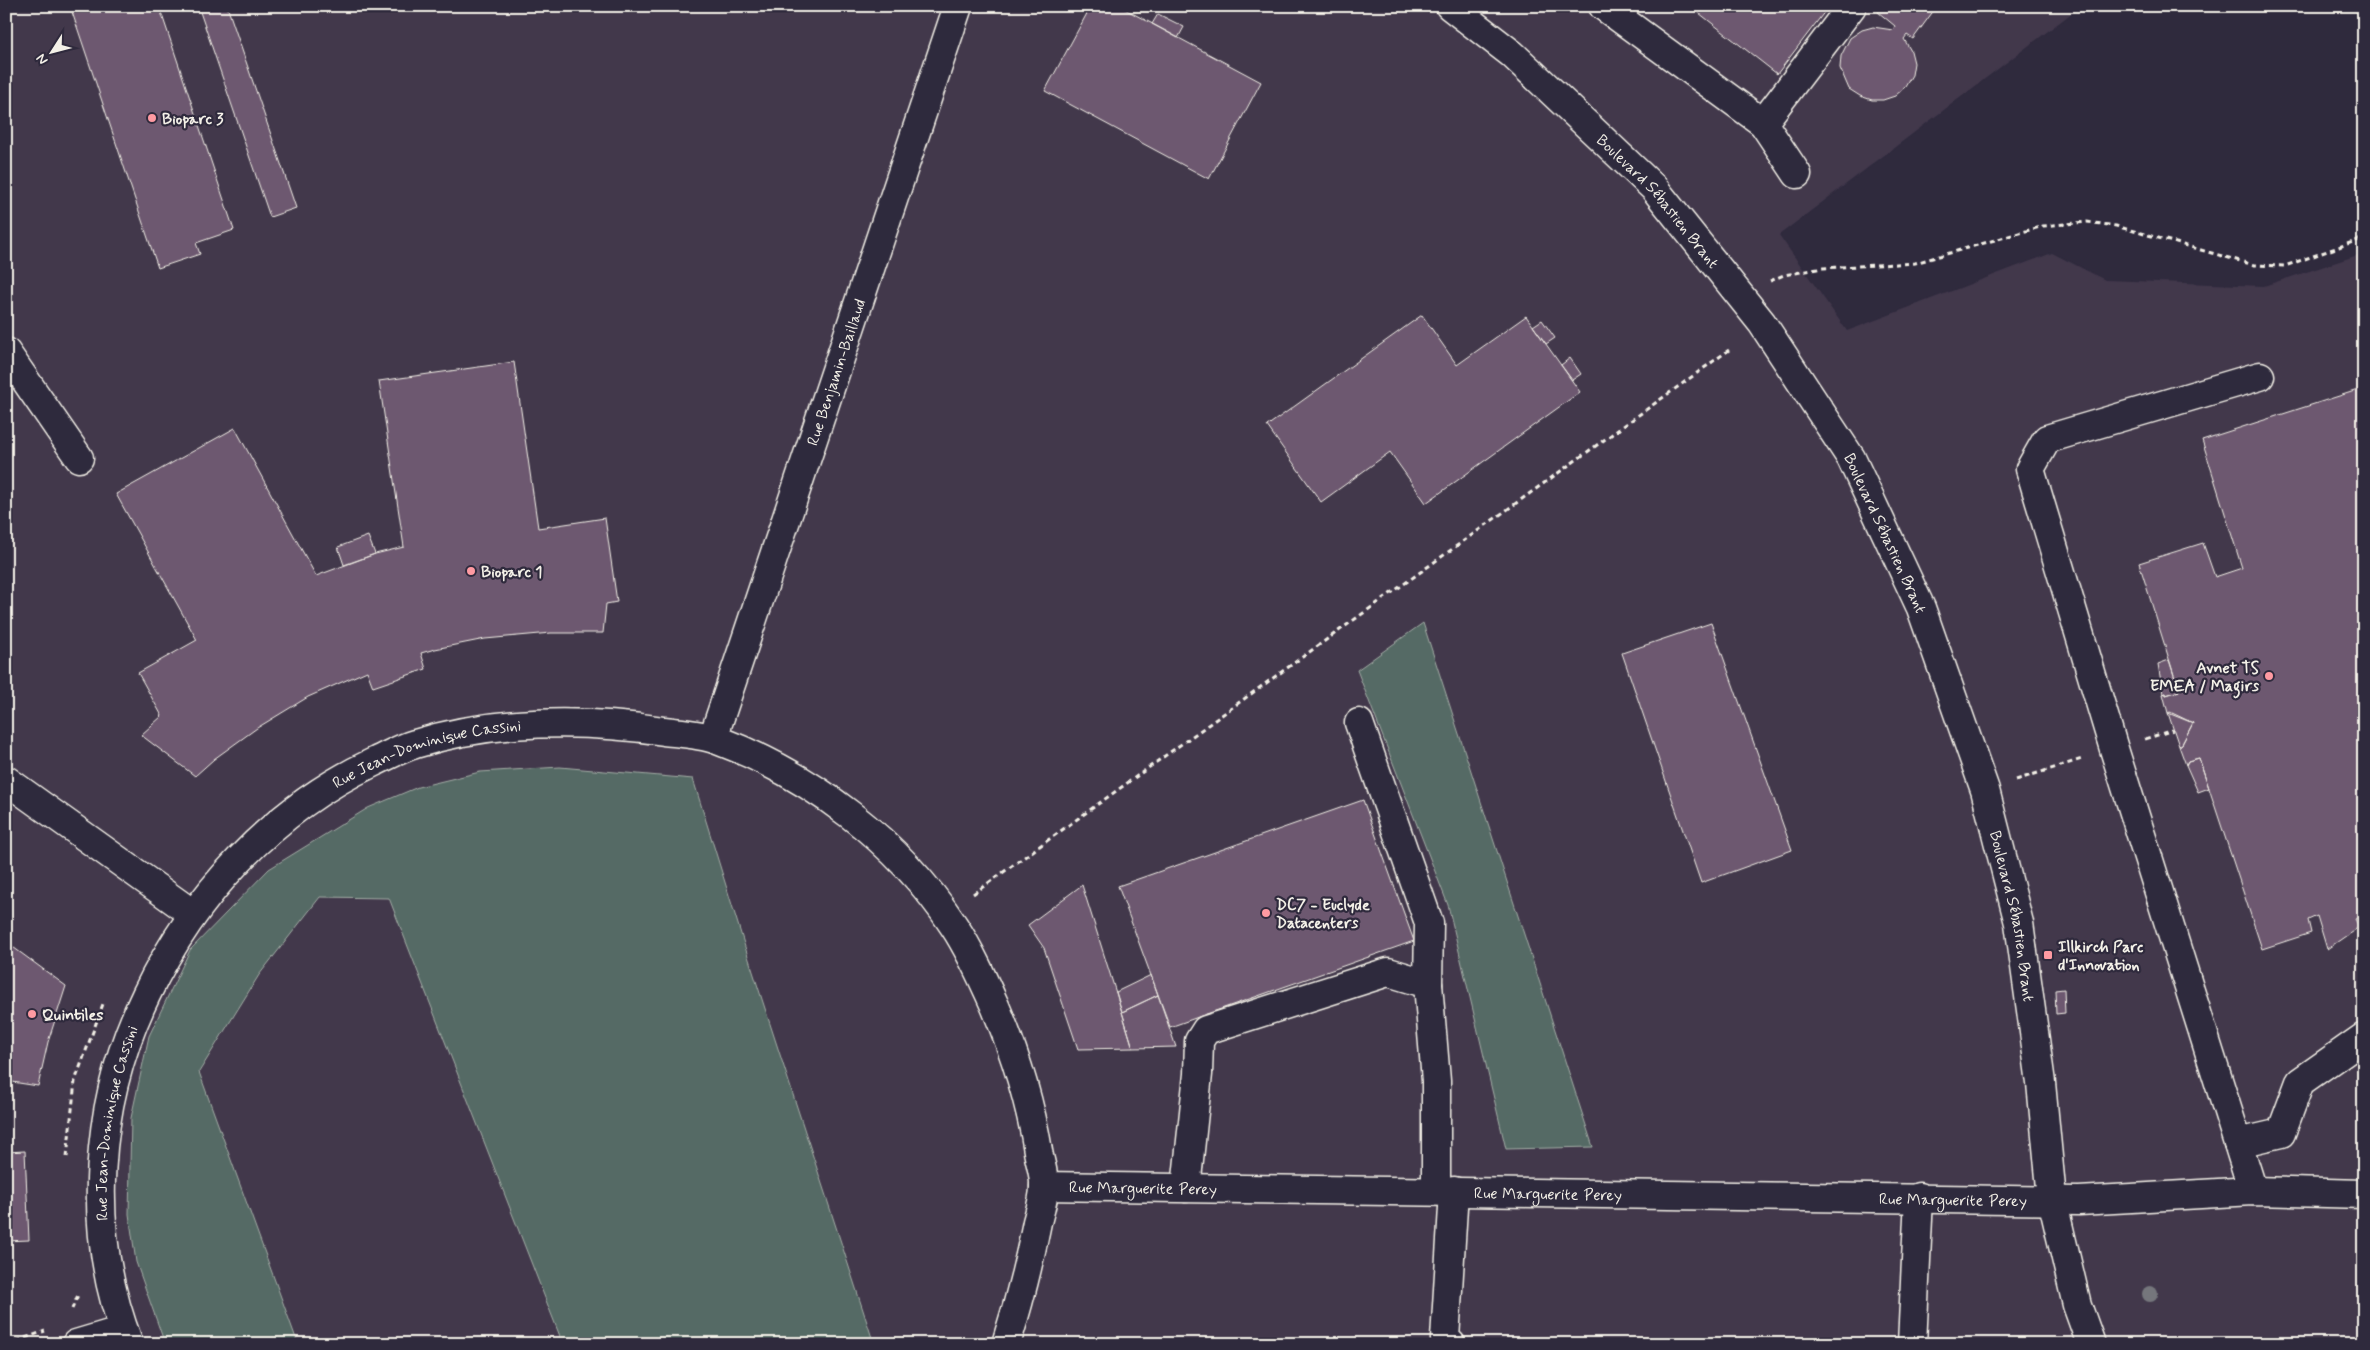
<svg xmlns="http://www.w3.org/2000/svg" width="2370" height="1350" viewBox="0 0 2370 1350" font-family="Mynerve,sans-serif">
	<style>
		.built { fill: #42384c }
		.green { fill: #546a65; stroke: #a4aea6 }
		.building { fill: #6d5970; stroke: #f4f1e8 }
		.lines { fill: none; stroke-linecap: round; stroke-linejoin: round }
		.minor-casing { stroke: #f4f1e8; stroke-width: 31 }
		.path { stroke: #f4f1e8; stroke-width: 3; stroke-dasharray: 5 4; stroke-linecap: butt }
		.minor { stroke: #2f2a3d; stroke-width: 28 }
		.tree { fill: #74767b }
		.poi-dot { fill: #ff9aa2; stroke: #2f2a3d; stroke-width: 2 }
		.labels { text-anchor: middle; stroke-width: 4.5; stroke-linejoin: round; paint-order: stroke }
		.poi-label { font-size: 16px; font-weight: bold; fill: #f4f1e8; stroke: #2f2a3d; text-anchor: start }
		.street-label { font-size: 16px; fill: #f4f1e8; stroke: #2f2a3d }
	</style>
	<rect width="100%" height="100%" fill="#2f2a3d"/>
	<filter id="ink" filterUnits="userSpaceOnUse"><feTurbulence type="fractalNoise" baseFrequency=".02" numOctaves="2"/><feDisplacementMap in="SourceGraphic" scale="10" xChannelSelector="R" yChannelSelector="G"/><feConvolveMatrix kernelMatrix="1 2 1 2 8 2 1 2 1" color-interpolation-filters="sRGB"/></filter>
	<g filter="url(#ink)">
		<path class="built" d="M6,6H2081L1779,235L1847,331L2052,253L2105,280L2264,286L2364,253V1344H6Z"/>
		<path class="green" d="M1423,623L1593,1147L1506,1149L1448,905L1357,670Z
			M560,767L693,779L745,947L874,1344H563L389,898L320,897L259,975L199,1072L298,1344H165L136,1262L129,1214L131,1118L149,1036L190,950L269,869L368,808L418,787L480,772Z"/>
		<path class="building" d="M70,6H159L234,230L196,243L200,254L158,268Z
			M198,6H227L296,208L270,217Z
			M1091,6H1119L1261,82L1209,179L1045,91Z
			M1690,6H1829L1777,74Z
			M1882,6H1937L1913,39L1907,35L1904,39L1911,51L1914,63L1912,75L1905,87L1895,96L1883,100H1872L1860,96L1849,89L1840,68L1841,56L1850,38L1862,30L1873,27L1893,30L1895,26L1878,12Z
			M1158,14L1184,27L1178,38L1152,24Z
			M1422,315L1457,365L1526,316L1580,392L1426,503L1390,452L1321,502L1267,426Z
			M1542,320L1555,338L1546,344L1533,326Z
			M1570,358L1581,374L1572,380L1561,365Z
			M514,362L538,528L605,518L617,602L606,604L603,633H551L485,639L435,649L421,653L426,669L373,687L367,671L308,697L257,728L214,759L195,776L141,735L162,716L138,673L197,640L116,494L235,428L316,576L375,554L404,547L379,381Z
			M2364,388V916L2355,919L2359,927L2327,949L2317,916L2308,920L2311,933L2262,949L2199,758L2188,761L2186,765L2179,746L2182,744L2193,723L2168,713L2163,694L2166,693V695L2179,691L2139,563L2203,543L2215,577L2242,568L2202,440Z
			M368,536L375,554L344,565L338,547Z
			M1711,623L1792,850L1701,883L1622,653Z
			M2169,660L2179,691L2166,695V693L2163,694L2158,664Z
			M2170,712L2193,723L2182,744L2179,746L2168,713Z
			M2199,758L2209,788L2198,792L2186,765L2188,761Z
			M1363,800L1414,941L1170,1027L1118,886Z
			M1082,885L1122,1012L1133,1048L1078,1049L1044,948L1028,925Z
			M6,942L66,986L48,1042L38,1086L6,1081Z
			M1151,975L1158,995L1122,1012L1116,992Z
			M2064,989L2065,1013L2056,1014L2055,990Z
			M1158,995L1176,1047L1133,1048L1122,1012Z
			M25,1151L29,1240L6,1241V1152Z"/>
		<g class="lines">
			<defs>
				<g id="minor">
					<path id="s1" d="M1450,6L1512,54L1654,188L1762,323L1851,458L1921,608L1985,790L2019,923L2041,1083L2052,1199L2077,1305L2091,1344"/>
					<path d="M1603,6L1763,123L1797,174"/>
					<path d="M1763,123L1852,6"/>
					<path d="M6,352L79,458"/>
					<path d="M1359,723L1429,923L1428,984"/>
					<path id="s2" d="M713,738L958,6"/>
					<path d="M6,780L193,914"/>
					<path d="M2238,1143L2281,1133L2300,1082L2364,1037"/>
					<path id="s3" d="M1044,1186L2079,1201L2253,1191L2364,1194"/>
					<path d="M1186,1188L1198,1074L1199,1041L1206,1030L1388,972L1428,984L1436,1081V1191"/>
					<path d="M2253,1191L2114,749L2030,469L2047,439L2260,376"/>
					<path d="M76,1344L123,1330"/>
					<path id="s4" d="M129,1344C85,1232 94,1102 146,995C194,895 273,809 374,762C387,756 401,748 415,744C493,719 584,719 664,731C681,733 701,734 717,740C811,775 899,842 954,926C970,950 983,979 995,1006C1015,1053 1030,1101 1038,1151C1040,1163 1045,1176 1044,1187C1044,1198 1040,1211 1037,1222C1029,1263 1019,1303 1006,1344"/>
					<path d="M1451,1344L1445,1339L1454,1191"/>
					<path d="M1912,1344L1919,1197"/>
				</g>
			</defs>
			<use href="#minor" class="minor-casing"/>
			<path class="path" d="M1770,281L1784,275L1823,268L1915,263L2043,226L2087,222L2116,226L2254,265L2285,266L2364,238
				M2145,739L2173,730
				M2016,780L2082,759
				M973,894L1729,350
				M67,1157L75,1081L103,1004
				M72,1309L78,1295
				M8,1344L45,1331"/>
			<use href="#minor" class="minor"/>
		</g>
		<circle class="tree" cx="2150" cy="1294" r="8"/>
	</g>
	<g class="poi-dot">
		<circle cx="152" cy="118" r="5"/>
		<circle cx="471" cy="571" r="5"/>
		<circle cx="2269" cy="676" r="5"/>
		<circle cx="1266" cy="913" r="5"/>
		<rect x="2043" y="950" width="10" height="10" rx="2.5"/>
		<circle cx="32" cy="1014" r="5"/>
	</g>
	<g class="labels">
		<g class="poi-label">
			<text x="162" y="124">Bioparc 3</text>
			<text x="481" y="577">Bioparc 1</text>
			<text x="2259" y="673" text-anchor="end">Avnet TS<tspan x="2259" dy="18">EMEA / Magirs</tspan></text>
			<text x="1276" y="910">DC7 - Euclyde<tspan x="1276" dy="18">Datacenters</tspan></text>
			<text x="2058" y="952">Illkirch Parc<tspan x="2058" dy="18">d'Innovation</tspan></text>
			<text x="42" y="1020">Quintiles</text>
		</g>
		<g class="street-label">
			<text dy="6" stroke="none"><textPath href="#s1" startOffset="286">Boulevard Sébastien Brant</textPath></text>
			<text dy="6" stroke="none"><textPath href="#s2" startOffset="386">Rue Benjamin-Baillaud</textPath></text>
			<text dy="6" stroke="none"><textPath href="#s1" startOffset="691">Boulevard Sébastien Brant</textPath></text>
			<text dy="6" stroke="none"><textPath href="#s4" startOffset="745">Rue Jean-Dominique Cassini</textPath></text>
			<text dy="6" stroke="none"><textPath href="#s1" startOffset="1096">Boulevard Sébastien Brant</textPath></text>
			<text dy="6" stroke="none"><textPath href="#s4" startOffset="226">Rue Jean-Dominique Cassini</textPath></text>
			<text dy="6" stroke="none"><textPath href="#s3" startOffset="99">Rue Marguerite Perey</textPath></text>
			<text dy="6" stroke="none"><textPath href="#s3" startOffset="504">Rue Marguerite Perey</textPath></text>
			<text dy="6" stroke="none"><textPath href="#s3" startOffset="909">Rue Marguerite Perey</textPath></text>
		</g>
	</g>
	<rect width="2370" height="1350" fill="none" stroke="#2f2a3d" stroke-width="25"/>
	<rect x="12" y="12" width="2345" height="1325" fill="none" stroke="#f4f1e8" stroke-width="2" filter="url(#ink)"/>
	<g transform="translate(52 52) rotate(234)" stroke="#2f2a3d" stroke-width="4" paint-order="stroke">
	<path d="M0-4L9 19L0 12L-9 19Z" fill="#f4f1e8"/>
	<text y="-8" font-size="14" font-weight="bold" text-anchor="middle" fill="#f4f1e8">N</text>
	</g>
</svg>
